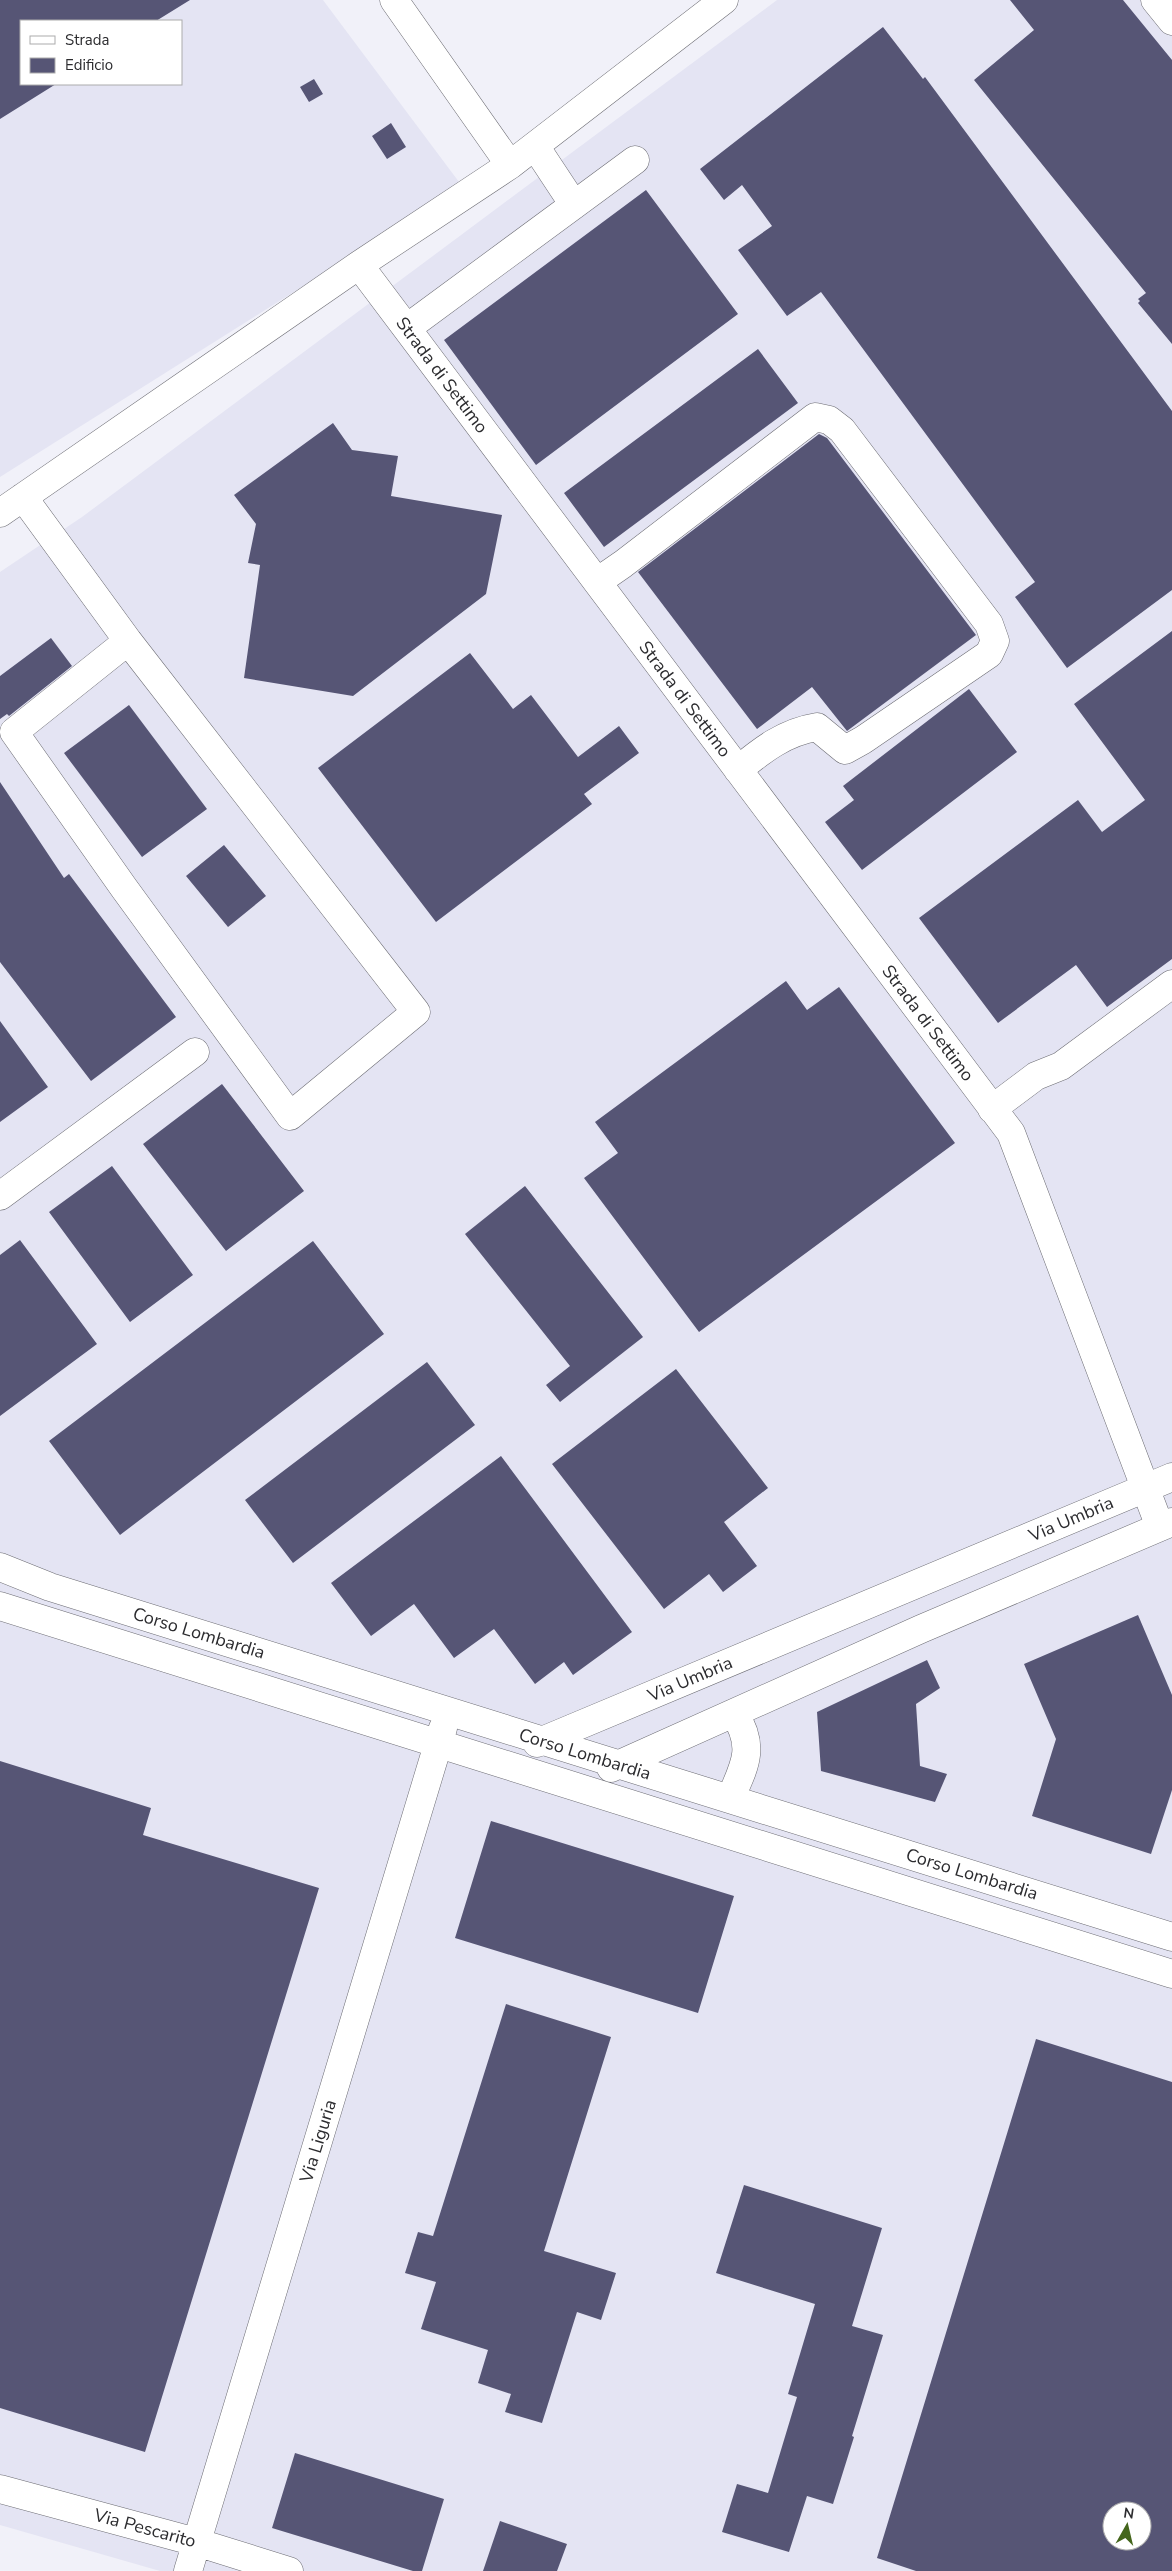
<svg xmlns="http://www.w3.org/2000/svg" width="1172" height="2571" viewBox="0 0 1172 2571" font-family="'Nunito Sans',sans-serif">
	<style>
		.built { fill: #e4e4f3; fill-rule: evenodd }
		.building { fill: #565575; fill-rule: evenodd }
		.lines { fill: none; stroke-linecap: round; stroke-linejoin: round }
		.minor-casing { stroke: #6c6c73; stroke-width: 29 }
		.minor { stroke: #fff; stroke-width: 28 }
		.labels { text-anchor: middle; stroke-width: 5; stroke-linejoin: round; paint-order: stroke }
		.street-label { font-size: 18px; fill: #2c2c2f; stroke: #fff }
	</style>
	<rect width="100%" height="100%" fill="#f1f1f9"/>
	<path class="built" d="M0,0H323L462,186L0,477ZM21,21H181V84H21Z
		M777,0H1172V2571H160L0,2525V572L82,517ZM1112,2511H1142V2541H1112Z"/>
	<path class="building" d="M0,0H190L156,21H21V84H56L0,119Z
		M1010,0H1123L1172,60V344L1138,303L1140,301L1138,299L1146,293L974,80L1034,30Z
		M883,27L923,79L925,77L1172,411V590L1067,668L1015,597L1035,582L821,292L787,316L738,250L772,226L742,185L724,200L700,169Z
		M314,79L323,94L309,102L300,87Z
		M391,123L406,147L387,159L372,136Z
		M646,190L738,314L536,465L444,340Z
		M758,349L798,403L604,547L564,493Z
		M333,423L352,450L398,456L391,496L502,515L486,594L353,696L244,678L260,565L248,563L256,524L234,495Z
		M819,434L827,438L976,635L847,731L812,687L757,729L638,572Z
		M1172,631V959L1107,1007L1076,965L998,1023L919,918L1078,800L1102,832L1145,800L1074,704Z
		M51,638L72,666L9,716L7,714L0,719V676Z
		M470,653L513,709L531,695L578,757L619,726L639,753L584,794L592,804L436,922L318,768Z
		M969,689L1017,752L862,870L825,822L854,800L843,786Z
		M129,705L207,809L142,857L64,753Z
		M0,782L64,878L69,874L176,1017L91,1081L0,962Z
		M224,845L266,896L228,927L186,876Z
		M786,981L807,1010L839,987L955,1143L699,1332L584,1178L618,1153L595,1122Z
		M0,1021L48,1087L0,1122Z
		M222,1084L304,1191L226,1251L143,1144Z
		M112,1166L193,1275L130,1322L49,1212Z
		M525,1186L643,1337L560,1402L546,1385L570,1366L465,1234Z
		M20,1240L97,1344L0,1416V1255Z
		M313,1241L384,1334L120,1535L49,1441Z
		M427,1362L475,1425L293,1563L245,1500Z
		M676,1369L768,1488L724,1522L757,1566L723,1592L709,1574L664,1609L552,1464Z
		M501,1456L632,1632L573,1675L564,1662L535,1684L494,1629L454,1658L414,1604L371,1636L331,1583Z
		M1138,1615L1172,1695V1790L1151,1854L1032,1816L1056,1739L1024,1664Z
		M927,1660L940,1688L916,1704L920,1766L947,1774L935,1802L821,1771L817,1712Z
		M0,1761L151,1808L143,1835L319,1888L145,2452L0,2408Z
		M491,1821L734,1896L698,2013L455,1938Z
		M506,2004L611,2037L544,2251L616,2273L601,2320L577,2312L542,2423L505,2412L511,2394L478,2383L488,2350L421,2329L436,2282L405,2273L418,2232L433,2236Z
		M1036,2039L1172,2082V2571H916L877,2558ZM1112,2511H1142V2541H1112Z
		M744,2185L882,2228L852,2326L883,2335L852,2436L854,2437L833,2504L807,2496L789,2552L722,2532L737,2484L768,2493L797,2397L788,2394L815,2304L716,2273Z
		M295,2453L444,2499L422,2571H413L272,2528Z
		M500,2521L567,2544L557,2571H483Z"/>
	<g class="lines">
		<defs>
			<path id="minor" d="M394,0L510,165
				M1155,0L1172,21
				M535,146L574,205
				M359,265L1011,1133L1160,1527
				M407,328L635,160
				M23,497L128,641L416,1012L290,1116L124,888L14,732L128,641
				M0,513L359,265L510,165L724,0
				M597,582L623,564L815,417L829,420L842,430L989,624L995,641L989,654L863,740L845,750L817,727C785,732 762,750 738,770
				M992,1109L1036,1076L1061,1066L1172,984
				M0,1196L195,1052
				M0,1567L50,1587L1172,1937
				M0,1606L1172,1974
				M537,1743L1172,1477
				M611,1768L921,1629L1172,1522
				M730,1799C745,1765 756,1747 734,1713
				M0,2489L196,2542L289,2571
				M188,2571L443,1728"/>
		</defs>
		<use href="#minor" class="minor-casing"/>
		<use href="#minor" class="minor"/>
	</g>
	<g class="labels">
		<g class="street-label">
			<text transform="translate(442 375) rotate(53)" y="6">Strada di Settimo</text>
			<text transform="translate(685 699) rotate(53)" y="6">Strada di Settimo</text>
			<text transform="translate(928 1023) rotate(53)" y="6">Strada di Settimo</text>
			<text transform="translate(1071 1519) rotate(-23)" y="6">Via Umbria</text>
			<text transform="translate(199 1633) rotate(17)" y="6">Corso Lombardia</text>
			<text transform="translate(690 1679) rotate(-23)" y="6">Via Umbria</text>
			<text transform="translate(585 1754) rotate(17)" y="6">Corso Lombardia</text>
			<text transform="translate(972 1874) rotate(17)" y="6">Corso Lombardia</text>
			<text transform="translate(318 2141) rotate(-73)" y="6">Via Liguria</text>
			<text transform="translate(145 2528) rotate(15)" y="6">Via Pescarito</text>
		</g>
	</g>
	<rect x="20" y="20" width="162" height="65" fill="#ffffff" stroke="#ababac"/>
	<rect x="30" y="36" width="25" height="8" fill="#ffffff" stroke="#ababac"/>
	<text x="65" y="45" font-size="15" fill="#2c2c2f">Strada</text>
	<rect x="30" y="58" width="25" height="15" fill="#565575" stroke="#ababac"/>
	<text x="65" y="70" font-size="15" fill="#2c2c2f">Edificio</text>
	<g transform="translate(1127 2526) rotate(8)"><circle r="24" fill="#ffffff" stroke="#ababac"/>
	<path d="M0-4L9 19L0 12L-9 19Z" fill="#44661c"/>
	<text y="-8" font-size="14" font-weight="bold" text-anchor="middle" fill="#2c2c2f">N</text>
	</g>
</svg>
